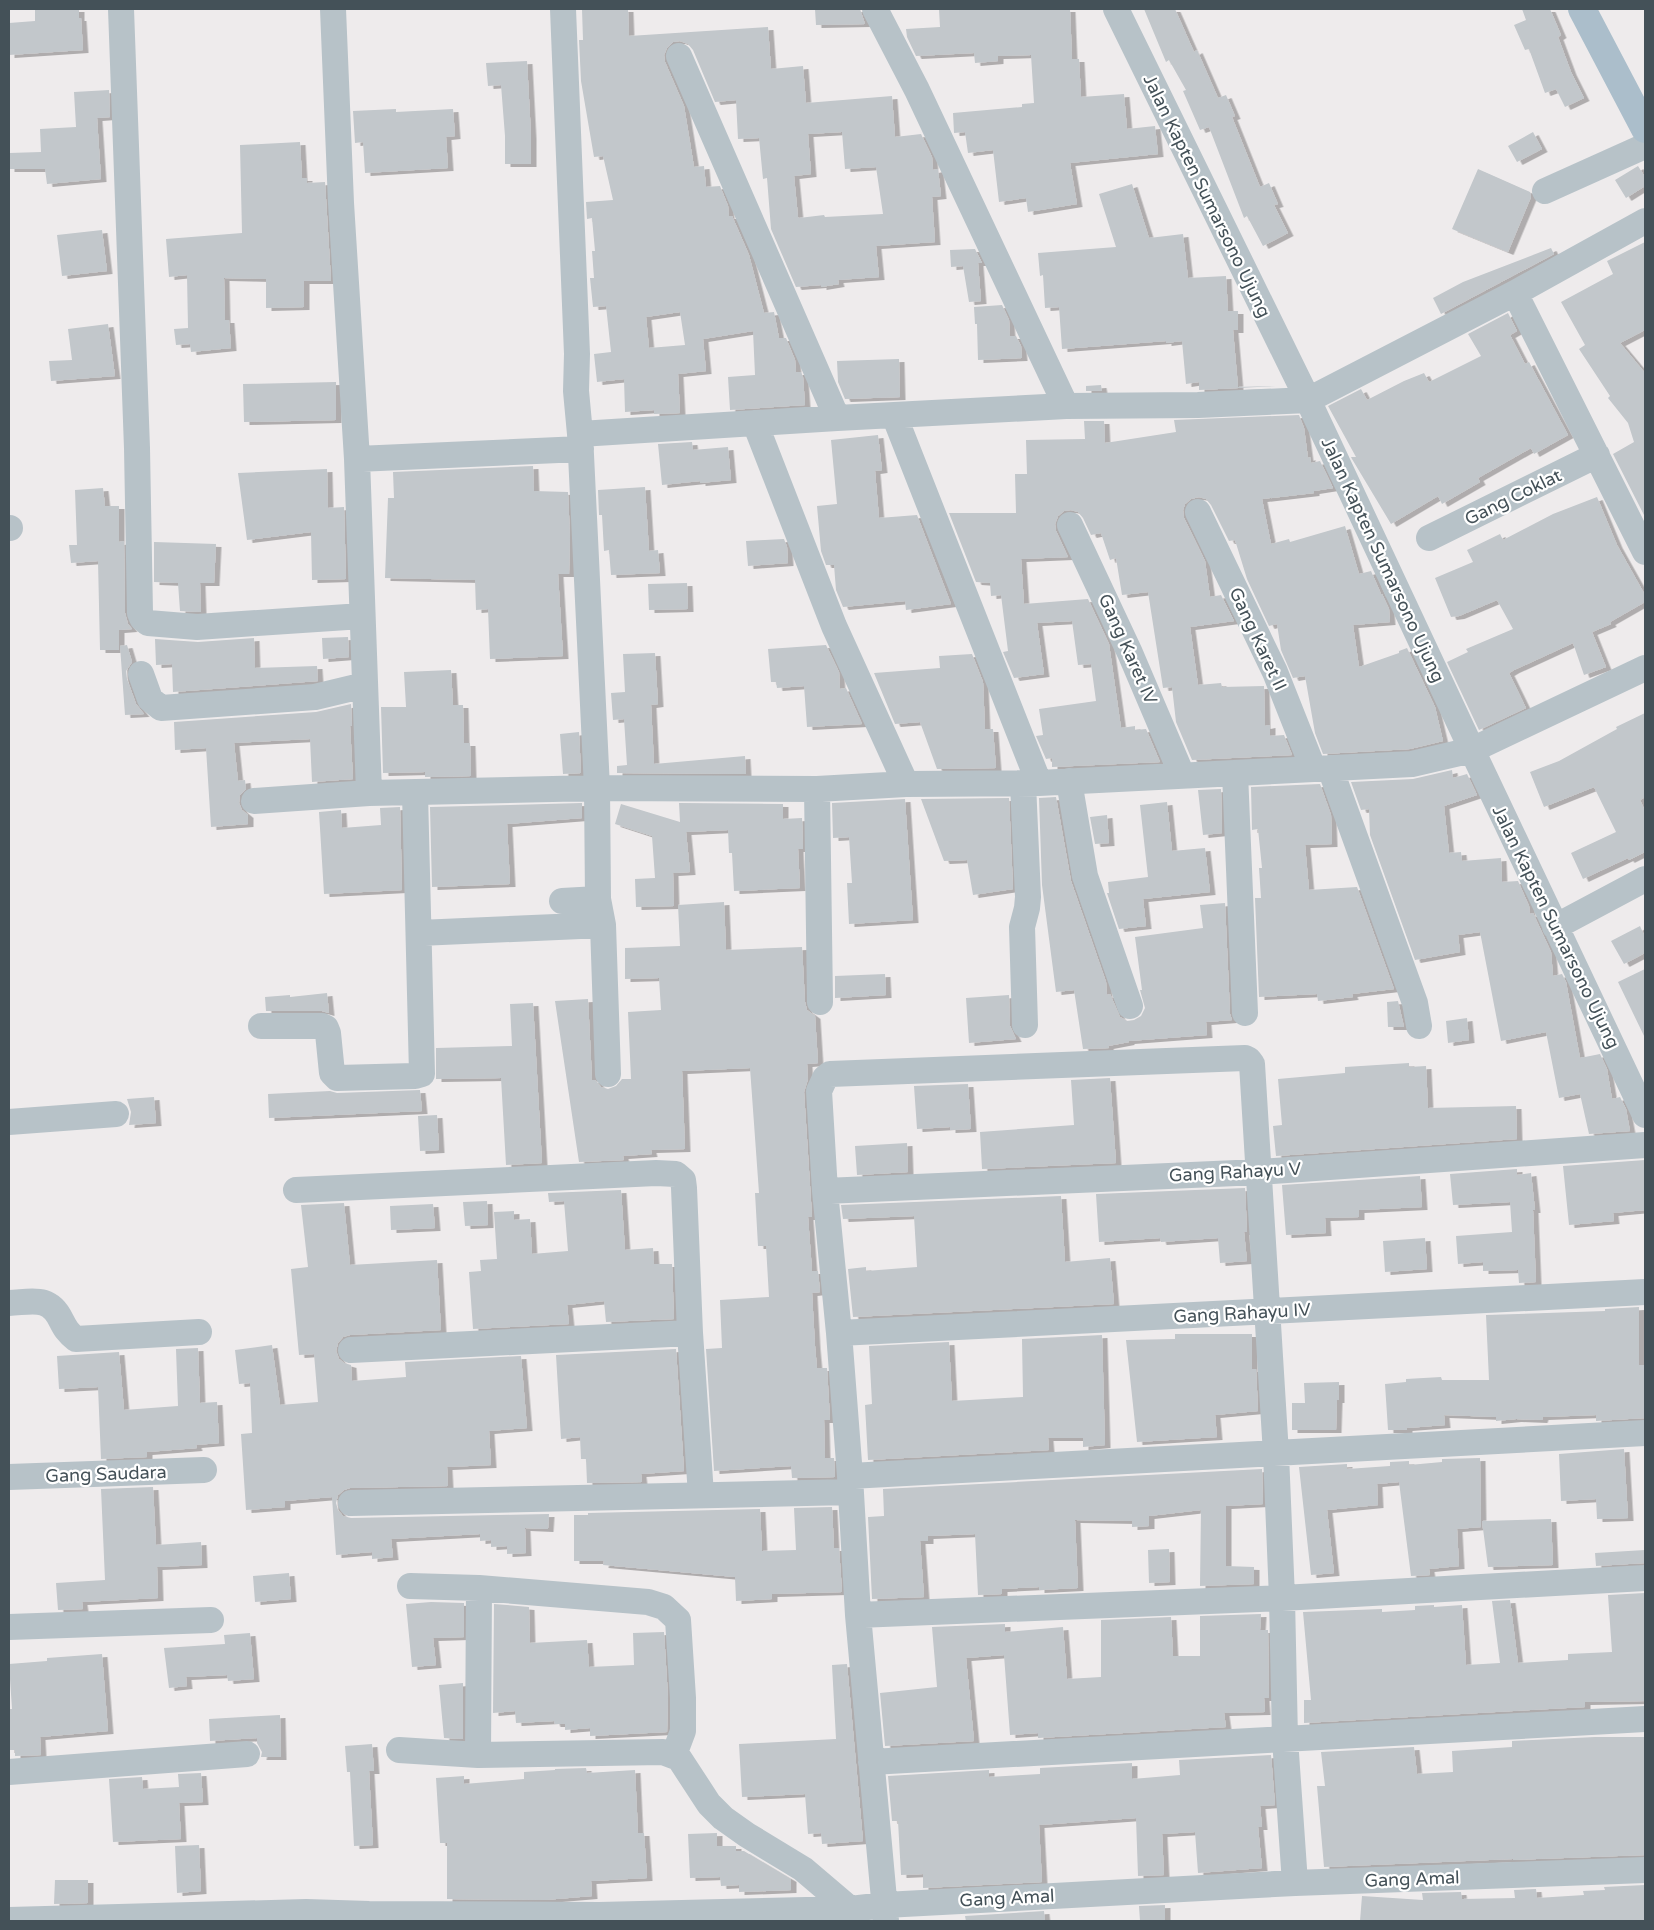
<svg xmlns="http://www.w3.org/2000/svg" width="1654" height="1930" viewBox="0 0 1654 1930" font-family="'Varela Round',sans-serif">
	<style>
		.building { fill: #c2c7cb; fill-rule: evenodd; filter: url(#shadow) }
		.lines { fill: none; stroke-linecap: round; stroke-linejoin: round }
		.minor { stroke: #b7c2c8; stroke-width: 26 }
		.major { stroke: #abbecb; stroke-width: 28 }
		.labels { text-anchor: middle; stroke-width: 4.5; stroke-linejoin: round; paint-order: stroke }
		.street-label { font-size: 18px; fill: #445158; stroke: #fff }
	</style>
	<defs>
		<filter id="shadow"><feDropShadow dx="5.5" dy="3" stdDeviation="0" flood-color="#0004"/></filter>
	</defs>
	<rect width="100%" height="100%" fill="#eeebec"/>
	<path class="building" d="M35,9H79V18H81L83,50L9,55V23L35,21Z
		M582,9H628L629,36L768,27L771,69L803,66L806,103L892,96L895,137L921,134L932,157L933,170L938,169L941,196L932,197L935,242L876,246L879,277L838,280L839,284L821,287V285L796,287L771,229L767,178L763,179L759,138L738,139L736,100L715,102L693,50L688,44L680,41L673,42L667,48L664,55L665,62L684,106L694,167L704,166L706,187L720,186L728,206L729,216H732L749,255L764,313L774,312L779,338H786L795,360L796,372H801L803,377L805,405L730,410L728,377L755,375L753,331L703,339L706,371L678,374L680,413L654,414V410L625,412L624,379L597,382L594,354L611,352L606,306L593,307L590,278H594L592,251H595L592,218L587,219L586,202L613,200L603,156L594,157L581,81L579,40H583ZM842,132L845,169L876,167L883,214L825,217L824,215L799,218L798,217L794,176L811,174L808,134ZM680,312L685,345L649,348L646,317Z
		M815,9H860L865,24L816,25Z
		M939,9H1070L1072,59H1079L1081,97L1124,94L1127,129L1155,126L1158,154L1070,163L1077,204L1028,212L1026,198L999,202L993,150L968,153L965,132L954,133L953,113L1022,107V104L1034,103L1031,55L998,56V61L975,63L974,53L916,56L907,37L906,29L940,27Z
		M1144,9H1175L1194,52L1197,50L1218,98L1226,95L1235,116L1232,117L1260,187L1269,183L1278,204L1274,205L1288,233L1263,246L1247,216L1244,218L1209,127L1200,130L1183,91L1186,90L1169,60L1166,62Z
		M1522,9H1550L1561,35L1558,37L1571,72L1584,98L1565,107L1556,89L1545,93L1529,49L1525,50L1514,25L1526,20Z
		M527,61L531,136V164H505V136L501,85L488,86L486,63Z
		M109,90L110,117L97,118L101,179L47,184L45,169H9V153L41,152L40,129L76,127L74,92Z
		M396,109V112L453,109L455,136L446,137L448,168L365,173L363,142L355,143L353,111Z
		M1533,132L1542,149L1517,162L1508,146Z
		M300,142L302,178H307V183L325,182L331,281H304V307L266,308V279L224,278L225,320H229L231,348L191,352L190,344L176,345L174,329L188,328L187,275L169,277L166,239L242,233L240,145Z
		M1638,166L1645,177V186L1626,198L1615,180Z
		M1478,169L1530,192L1531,197L1508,252L1452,229Z
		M1132,184L1149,238L1183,234L1188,278L1226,276L1228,311H1238V330H1233L1238,387L1276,386L1199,390V382L1186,384L1182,341L1166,343V341L1062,349L1059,307L1045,308L1043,275L1040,276L1038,253L1116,247L1099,194Z
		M102,230L107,271L62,276L57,235Z
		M1645,242V330L1620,343L1645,373V517L1613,454L1634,442L1628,423L1608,398L1610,396L1579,349L1585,345L1561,302L1613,274L1607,261Z
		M1551,248L1554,254L1441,314L1433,298L1463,282Z
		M975,249L982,263H978L981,301L969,302L963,266L951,267L950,250Z
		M1002,305L1009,320L1010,336H1016L1021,346L1022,358L978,360L977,324H975L974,307Z
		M1508,313L1517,331L1510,335L1525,364L1529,362L1568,435L1534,454L1531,448L1478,478L1480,482L1442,504L1438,496L1391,524L1352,459L1351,457H1356L1328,406L1361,389L1367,400L1404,381L1424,373L1429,382L1481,356L1468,334Z
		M108,324L115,376L51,381L49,361L72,360L68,329Z
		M899,359L900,397L845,399L838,382L837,361Z
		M336,382V420L244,422L243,384Z
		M1101,385L1102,391H1086V386Z
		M1299,415L1304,428L1308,458L1310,457L1311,463L1320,461L1333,488L1314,491V493L1262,499L1271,544L1289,539L1290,542L1345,526L1359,574L1371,571L1381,594H1382L1389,609L1390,622L1353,625L1359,667L1399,653V651L1407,648L1435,707L1443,741L1410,749L1323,754L1315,733L1305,676L1293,678L1281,650L1277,624L1269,626L1247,579L1235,540L1229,541L1211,505L1206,499L1199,497L1191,499L1185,504L1183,510L1184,518L1205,561L1210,597L1221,595L1234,621L1190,627L1198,685L1221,683L1222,687L1264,686L1265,726L1270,725V736L1284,735L1292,755L1192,760L1176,722L1172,687L1163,688L1148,592L1122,595L1116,558L1110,560L1101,533L1091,535L1083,518L1078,512L1071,510L1064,511L1058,516L1055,524L1056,531L1068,557L1021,559L1024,604L1088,599L1109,644L1121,728L1135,726V730L1146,729L1160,762L1052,767V758L1046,759L1036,736L1043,735L1039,709L1096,701L1091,664L1078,665L1072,621L1037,623L1044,674L1014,678L1003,652L1008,651L1001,595L991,596L990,583L976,582L949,513H1016L1015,474H1027L1026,440L1085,439L1084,421H1104L1105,443L1176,432L1174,420Z
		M878,435L882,470L875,471L879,518L917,515L951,604L906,610L905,601L843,607L836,590L834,565H826L821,551L817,506L837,504L831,440Z
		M692,442L693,450L728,447L731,480L700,483V481L662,485L658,444Z
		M533,466L534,491L568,492L570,538L569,574H558L563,656L490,659L488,609L476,610L475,580L385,578L388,498H394L393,472Z
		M327,469L328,508L344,507L346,579L312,580L311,532L247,540L238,473Z
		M645,487L649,551L658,550L660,573L611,575L609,550L604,551L602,515H599L598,490Z
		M103,488L105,506H119V542L124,541L125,613L128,624L132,629L119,630V650H100L98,561L71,563L69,545H77L75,490Z
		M1597,497L1617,545L1645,595V602L1610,622L1611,624L1592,632L1606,667L1584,675L1573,643L1514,670L1509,673L1526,708L1479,730L1447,662L1468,652L1466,649L1513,629L1497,600L1459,616L1451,617L1435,578L1473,562L1467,550L1500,534L1503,540L1553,514Z
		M784,539L787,547L788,563L748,566L746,541Z
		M154,542L216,544L214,583H200L201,612L180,611L178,583L154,582Z
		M687,583L688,609L649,610L648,584Z
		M348,637L349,657L323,659L322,638Z
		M254,638L255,668L317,666L318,681L173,692L172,664L156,665L155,639L198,642Z
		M127,645L132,662L126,671L127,679L136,704L144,714L125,715L120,646Z
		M826,645L839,672L840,689L846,688L862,724L807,727L804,686L777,688L776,682H771L768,649Z
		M655,653L658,704L651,705L654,764L745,756L746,774L617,773V766L627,765L624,719L613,720L611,693L625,692L623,654Z
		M972,654L983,682L985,729H993L996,768L937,769L920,722L895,724L874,673L940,668L939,656Z
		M451,670L453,705H463L464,743H470L471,776L425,777V772L383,773L381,707H406L404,672Z
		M351,704L352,726H350L353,779L312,782L310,739L234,743L238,781L245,780L246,789L240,795L239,803L242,810L248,815V824L211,827L206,748L175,750L174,722L316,712Z
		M1645,713V797L1640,800L1645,811V852L1629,860L1628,858L1583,879L1571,853L1616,832L1594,787L1544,807L1530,772L1559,761L1617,729L1616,727Z
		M579,732L581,773L563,774L560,734Z
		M1452,770L1453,778L1467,774L1477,795L1444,806L1449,853L1461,852L1462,861L1501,858L1502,882L1518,881L1529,906L1530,914L1533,913L1551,952L1553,976L1562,974L1566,982L1580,1058L1600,1054L1607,1069L1612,1099L1620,1097L1626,1109L1630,1131L1589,1134L1580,1094L1559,1098L1546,1032L1501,1041L1480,932L1458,935L1460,952L1415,960L1370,835L1369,809L1361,810L1351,782L1413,779Z
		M1320,784L1331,815L1332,844L1305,845L1309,890L1357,887L1394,989L1352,994L1353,997L1318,1001L1317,994L1259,997L1255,898H1261L1259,868H1262L1258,829L1252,830L1251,787Z
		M1221,789L1222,833L1203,835L1198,790Z
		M1056,797L1071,881L1106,982L1107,995L1110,994L1120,1017L1127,1021L1134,1020L1141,1016L1145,1008L1140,990H1142L1135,937L1203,928L1200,905L1225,903L1230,1014L1232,1020L1206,1022L1207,1035L1129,1041V1042L1108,1046L1109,1048L1083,1049L1074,990L1056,992L1042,885L1039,798Z
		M1009,798L1013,889L973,895L967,860L944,861L921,799Z
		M905,799L913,920L849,924L847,883H852L849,837L833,838L832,803Z
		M1167,802L1172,851L1205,848L1210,892L1143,899L1146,926L1119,929L1107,893H1109L1108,882L1148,877L1140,805Z
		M582,803V818L507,824L510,884L432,887L430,807Z
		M679,803L783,804V819L802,818L803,849H798L800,888L734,891L732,853H729L728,830L686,832L690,872L673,873L674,906L636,907L635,879L655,878L652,836L615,824L621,804L680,822Z
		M400,807L402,890L324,894L319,812L341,810L342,828L381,825L380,808Z
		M1107,815L1109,843L1095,844L1090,817Z
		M724,902L726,950L802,947L805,1002L807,1010L815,1016L818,1063L807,1064L808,1079L804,1092L812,1217H808L812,1271H818L820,1292L812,1293L815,1346L817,1368H827L830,1420H824L825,1458H834L835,1477L792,1478L791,1466L714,1471L706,1349L722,1348L720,1300L769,1297L766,1246H758L755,1193H759L750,1068L682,1071L685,1149L651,1150L652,1154L623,1156L624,1160L579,1162L555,1001L588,999L592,1080H595L601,1087L608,1089L616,1086L622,1079H631L628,1012L661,1010L659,978L625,979V948L680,946L678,905Z
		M1640,926L1645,937V953L1624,964L1611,941Z
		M1645,969V1038L1618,982Z
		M885,974L886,995L835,998V976Z
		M327,993L329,1013L322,1011H266L265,997L290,995V997Z
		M1009,995L1010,1026L1016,1039L969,1043L966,998Z
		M1398,1001L1404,1027H1388L1387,1002Z
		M533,1003L542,1163L506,1165L501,1078L436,1079V1048L512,1046L510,1004Z
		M1467,1018L1469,1040L1448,1043L1446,1021Z
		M1409,1063V1067L1426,1066L1428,1108L1516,1106L1517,1139L1276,1156L1273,1126L1282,1125L1278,1079L1345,1073V1067Z
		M1110,1078L1116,1163L982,1169L980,1132L1074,1125L1071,1080Z
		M968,1084L971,1129L950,1130V1127L917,1129L914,1086Z
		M420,1090L422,1111L269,1118L268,1094L330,1091L337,1093Z
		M154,1097L156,1123L129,1125L131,1112L127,1099Z
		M437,1115L439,1150L420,1151L418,1116Z
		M907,1143L908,1172L857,1175L855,1146Z
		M1645,1160V1210L1613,1213L1614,1221L1569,1225L1563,1166Z
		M1517,1169V1175L1531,1173L1535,1210H1533L1536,1282L1519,1283L1518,1270L1483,1271V1262L1458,1264L1456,1236L1512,1232L1510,1202L1453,1205L1450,1174Z
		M1420,1176L1422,1207L1359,1210V1217L1325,1218L1326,1233L1286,1235L1282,1185Z
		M1245,1188L1247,1232H1244L1247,1261L1220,1263L1218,1238L1161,1242L1160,1238L1099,1242L1096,1194Z
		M621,1190L625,1250L653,1248L654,1264H672L674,1319L606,1322L604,1301L567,1305L569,1324L473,1329L469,1272L481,1271L480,1260L497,1259L494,1212L514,1211V1220L530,1219L532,1254L568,1251L564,1201L549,1202L548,1193Z
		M1061,1196L1065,1262L1110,1258L1114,1304L853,1317L848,1269L866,1267V1271L917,1267L914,1216L843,1219L841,1205Z
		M487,1201L488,1225L465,1226L463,1202Z
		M344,1203L350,1265L437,1260L441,1330L350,1335L343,1337L338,1343L336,1351L339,1359L344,1363L351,1365L352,1381L406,1377L405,1362L521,1356L527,1428L489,1431L491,1465L447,1467L448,1486L350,1488L344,1490L338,1495L336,1503L338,1510L343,1516L351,1518L549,1514L548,1529L525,1528L526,1553L507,1554V1546L491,1547V1540L480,1541V1534L391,1539L393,1557L372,1559V1552L336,1555L332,1497L285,1501V1507L246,1510L241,1434L252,1433L250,1383L239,1384L235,1350L272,1345L280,1405L318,1402L314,1354L299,1355L291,1269L308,1267L301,1205Z
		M433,1204L435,1228L391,1230L390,1206Z
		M1425,1238L1427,1269L1385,1272L1383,1241Z
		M1639,1307V1365H1645V1418L1596,1421V1415L1543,1417L1542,1420L1516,1419L1496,1421V1417L1444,1415L1445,1425L1407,1428V1430H1388L1385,1384L1406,1382V1379L1441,1377L1442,1380H1489L1486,1315L1605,1311V1309Z
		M1175,1334H1252V1369H1256L1258,1411L1215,1415L1217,1437L1137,1442L1126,1340L1175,1339Z
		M1102,1335L1105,1445L1083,1447V1438H1048L1049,1450L868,1460L865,1405L872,1404L869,1346L949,1342L952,1401L1023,1397L1022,1339Z
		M198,1348L200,1403L217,1402L219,1443L196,1445L197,1448L147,1452V1457L101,1459L98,1387L59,1389L57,1356L119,1352L124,1410L178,1406L176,1349Z
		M676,1349L684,1471L641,1474L642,1482L587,1483L586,1459H581L580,1437L561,1439L556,1355Z
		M1339,1382V1400H1337L1336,1430H1292V1403H1305L1304,1383Z
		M1624,1449L1628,1518L1597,1519L1596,1499L1561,1501L1559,1454Z
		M1480,1458L1481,1527L1457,1529L1459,1566L1429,1569L1430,1575L1411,1576L1399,1482L1377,1484L1378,1505L1327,1510L1334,1573L1311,1575L1299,1467L1347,1464V1469L1390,1466V1462L1409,1461V1465L1442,1462V1459Z
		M1262,1469L1263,1504L1226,1506V1566L1254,1567V1584L1200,1586L1201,1510L1149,1516V1526L1132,1527V1521L1075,1520L1078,1588L1039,1590V1587L1002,1589V1594L978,1595L975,1534L928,1536V1541H920L924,1597L872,1599L868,1517L884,1516L883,1489Z
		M153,1487L156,1545L201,1542L202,1565L157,1567L158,1598L82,1602L83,1609L58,1610L56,1583L105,1580L101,1489Z
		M832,1507L834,1548H839L842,1592L772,1594V1599L736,1601L735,1577L603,1565L604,1561H574V1515H588V1513L760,1509L762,1551L796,1550L794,1508Z
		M1551,1519L1553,1565L1488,1567L1482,1521Z
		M1169,1549L1170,1582L1149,1583L1148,1550Z
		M1645,1550V1563L1596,1566L1595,1553Z
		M289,1573L291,1599L255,1602L253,1576Z
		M1645,1593V1701L1585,1702V1707L1304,1723V1700H1311L1303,1612L1382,1609V1612L1415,1610V1606L1434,1605V1607L1462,1605L1466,1665L1500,1663L1492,1601L1510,1600L1518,1663L1568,1660V1654L1612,1652L1608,1595Z
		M431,1602L464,1603V1637L433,1638L436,1665L412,1667L406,1604Z
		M494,1604L529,1607L530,1643L587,1640L589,1667L634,1665L633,1633L664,1632L668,1698L667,1732L590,1736V1728L565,1730V1724H555L554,1721L516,1723L515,1711L493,1713Z
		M1261,1614L1260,1630H1268L1269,1698H1264L1265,1712L1224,1713L1226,1727L1038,1738V1733L1010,1735L1004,1655L966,1658L974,1741L885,1746L880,1693L937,1687L932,1627L1005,1624V1632L1063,1627L1067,1679L1101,1677V1620L1171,1617L1173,1656H1200V1616Z
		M250,1633L254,1679L228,1681L227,1675L186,1677L187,1686L169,1688L164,1648L225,1644L224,1635Z
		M102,1654L108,1731L40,1737L41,1755L15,1756V1750H9V1709H12L9,1664L47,1661V1658Z
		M847,1664L863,1841L822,1844L821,1833L808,1834L805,1794L742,1797L739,1744L836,1739L832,1665Z
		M463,1683V1739L444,1738L439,1685Z
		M280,1715L281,1757H261L262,1752L257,1743V1738L210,1741L209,1719Z
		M1595,1737H1645V1855L1513,1860V1859L1324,1867L1317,1786H1325L1321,1752L1414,1747L1417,1774L1453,1772L1452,1751L1512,1747V1741Z
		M372,1744L374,1771H369L373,1845L354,1846L350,1772H347L345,1746Z
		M1271,1755L1275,1805L1260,1806L1262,1827H1258L1262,1868L1198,1873L1195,1832L1162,1834L1164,1875L1138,1876L1136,1818L1039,1825L1042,1882L923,1888V1874L901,1875L898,1821H892L888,1776L989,1770V1777L1040,1774V1768L1132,1763V1779L1180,1775L1179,1760Z
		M586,1768L587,1773L635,1770L638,1833H644L647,1878L591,1881L592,1896L545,1900L447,1899V1843H440L436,1778L464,1776V1784L524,1779V1772L555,1770V1769Z
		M201,1773L203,1802L179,1803L181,1839L113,1842L109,1779L142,1777L143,1789L179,1787L178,1774Z
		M717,1833V1846H736V1851H744L791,1879V1890L739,1892V1885L721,1886L720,1877L690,1878L688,1834Z
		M199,1845L201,1891L177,1893L175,1846Z
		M55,1880H88V1903L54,1904Z
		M1645,1885V1921H1360L1362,1896L1423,1900L1422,1893L1461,1892L1462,1899L1515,1898L1514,1890L1536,1889L1537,1898L1584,1895L1583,1891L1605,1890L1604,1887Z
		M1165,1905V1921H1140L1139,1906Z
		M1044,1911L1045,1921H966L965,1916Z"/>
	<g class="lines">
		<path class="minor" d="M121,9L137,448L140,613L142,618L148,623L197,627L362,616
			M333,9L341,203L357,459L369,793
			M563,9L577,354L576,391L580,434L597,788L598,899L603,925L608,1074
			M875,9L917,90L1066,406
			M1116,9L1308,400L1472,750L1645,1115
			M679,56L837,418
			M1545,191L1645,146
			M1515,293L1645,552
			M894,415L1039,783
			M755,423L834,626L906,784
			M580,434L837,418L1066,406L1198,405L1308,400L1515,293L1645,221
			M357,459L581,449
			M1198,512L1275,672L1313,768
			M1070,525L1130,653L1182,775
			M9,528H10
			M1429,538L1597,455
			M141,674L150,699L161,708L315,697L365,685
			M1330,768L1415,1003L1419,1026
			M1235,773L1245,1013
			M1069,781L1085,876L1130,1006
			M1023,783L1028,897L1027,908L1022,927L1025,1025
			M817,789L820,1002
			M254,801L369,793L597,788L817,789L906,784L1039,783L1412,764L1472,750L1645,668
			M562,901L598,899
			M1555,927L1645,879
			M419,933L603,925
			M261,1026H322L326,1028L328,1033L332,1073L337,1078L415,1076L422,1074L415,793
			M9,1122L116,1114
			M296,1190L656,1173L676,1174L683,1180L684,1188L690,1333L701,1495
			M825,1191L1259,1172L1645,1145
			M9,1303C32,1302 49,1295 61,1320C65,1328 68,1333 76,1339L199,1332
			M839,1333L1645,1292
			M351,1350L690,1333
			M850,1476L1645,1433
			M9,1477L204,1470
			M351,1503L850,1492
			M410,1586L479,1588L648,1602L664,1607L678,1620L683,1698V1731L674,1755
			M858,1615L1282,1598L1645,1578
			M9,1627L211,1620
			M399,1750L478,1755L663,1752L679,1758L709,1804L723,1818L747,1835L803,1869L850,1909
			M478,1755L479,1588
			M871,1762L1645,1719
			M9,1772L247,1754
			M9,1920L306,1912L369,1914L599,1915L850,1909L885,1905L1295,1883L1645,1870
			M886,1921L858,1615L850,1476L839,1333L825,1191L819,1091L825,1078L830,1074L1245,1058L1249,1060L1252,1064L1276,1454L1282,1598L1285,1739L1295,1883"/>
		<path class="major" d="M1582,9L1645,129"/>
	</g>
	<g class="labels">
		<g class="street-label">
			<text transform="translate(1207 196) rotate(64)" y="6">Jalan Kapten Sumarsono Ujung</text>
			<text transform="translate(1513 497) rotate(-26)" y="6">Gang Coklat</text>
			<text transform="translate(1383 560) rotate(65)" y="6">Jalan Kapten Sumarsono Ujung</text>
			<text transform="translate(1258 639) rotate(65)" y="6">Gang Karet II</text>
			<text transform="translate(1128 649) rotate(66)" y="6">Gang Karet IV</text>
			<text transform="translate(1556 927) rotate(64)" y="6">Jalan Kapten Sumarsono Ujung</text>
			<text transform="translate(1235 1172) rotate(-3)" y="6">Gang Rahayu V</text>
			<text transform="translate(1242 1313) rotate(-3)" y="6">Gang Rahayu IV</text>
			<text transform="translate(106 1474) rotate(-2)" y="6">Gang Saudara</text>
			<text transform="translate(1412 1879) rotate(-2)" y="6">Gang Amal</text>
			<text transform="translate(1007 1898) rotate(-3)" y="6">Gang Amal</text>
		</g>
	</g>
	<rect width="1654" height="1930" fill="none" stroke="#445158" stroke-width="20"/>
</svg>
